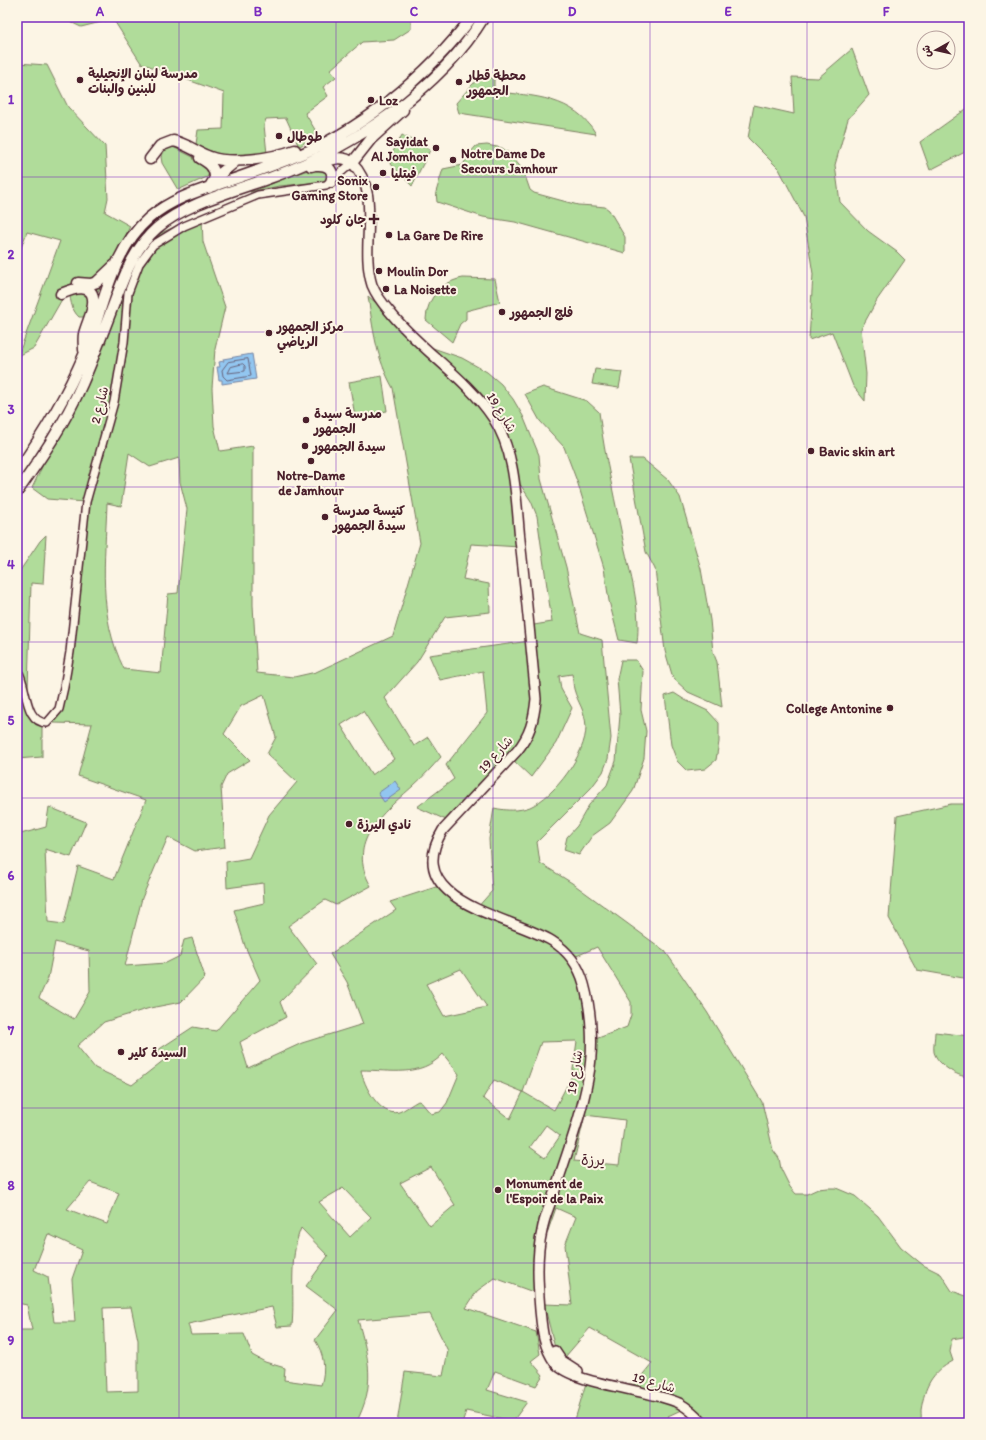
<svg xmlns="http://www.w3.org/2000/svg" width="986" height="1440" viewBox="0 0 986 1440" font-family="Itim,'Playpen Sans Arabic',sans-serif">
	<style>
		.green { fill: #b0dc9a; stroke: #7d7e62; fill-rule: evenodd }
		.water { fill: #92c6f0; stroke: #7583a1 }
		.lines { fill: none; stroke-linecap: round; stroke-linejoin: round }
		.shore { stroke: #67627a; stroke-width: 1 }
		.minor-casing { stroke: #4a1f2b; stroke-width: 10 }
		.major-casing { stroke: #4a1f2b; stroke-width: 12 }
		.highway-casing { stroke: #4a1f2b; stroke-width: 13 }
		.minor { stroke: #fcf5e5; stroke-width: 7 }
		.major { stroke: #fcf5e5; stroke-width: 9 }
		.highway { stroke: #fcf5e5; stroke-width: 10 }
		.grid { fill: none; stroke: #7b2cbf; stroke-width: 1; stroke-opacity: 0.55 }
		.poi-dot { fill: #4a1f2b; stroke: #fcf5e5; stroke-width: 1.5 }
		.labels { text-anchor: middle; stroke-width: 4; stroke-linejoin: round; paint-order: stroke }
		.poi-label { font-size: 13px; font-weight: bold; fill: #4a1f2b; stroke: #fcf5e5; text-anchor: start }
		.street-label { font-size: 13px; fill: #4a1f2b; stroke: #fcf5e5 }
		.quarter-label { font-size: 15px; fill: #4a1f2b; stroke: #fcf5e5 }
		.neatline { fill: none; stroke: #7b2cbf; stroke-width: 1.5 }
		.grid-label { font-size: 13px; text-anchor: middle; font-weight: bold; fill: #7b2cbf }
	</style>
	<rect width="100%" height="100%" fill="#fcf5e5"/>
	<filter id="ink" filterUnits="userSpaceOnUse"><feTurbulence type="fractalNoise" baseFrequency=".025" numOctaves="2"/><feDisplacementMap in="SourceGraphic" scale="8" xChannelSelector="R" yChannelSelector="G"/><feConvolveMatrix kernelMatrix="1 2 1 2 8 2 1 2 1" color-interpolation-filters="sRGB"/></filter>
	<g filter="url(#ink)">
		<path class="green" d="M60,17H411V29L394,40L362,42L330,70L336,77L323,87L328,96L305,113L317,133L299,147L286,118L266,119L264,125L267,154C241,156 219,159 196,144L198,130L223,129L224,93L141,63L113,19L81,27Z
			M852,49L869,95L848,119L835,165L840,202L868,231L897,252L905,260L877,300L861,329L866,374L865,401L853,386L832,332L809,340L813,274L804,217L779,169L748,138L754,105L794,114L792,77L818,78Z
			M17,63L47,65L68,107L105,146L108,198L105,212L130,226C117,258 100,286 85,317H79C71,310 70,298 69,287L34,348L18,356L60,241L27,232L17,258Z
			M479,77L494,78V92C533,95 575,97 596,134L459,113L456,103Z
			M969,107V150L930,170L920,142Z
			M402,135L430,150L412,186L388,161Z
			M487,145L502,148L509,153L523,170L530,190L534,193L578,205L595,206L605,207L609,210L625,237V253L515,222L483,217L437,202L436,192L443,169L463,165L469,154L476,146Z
			M173,147L209,165L210,173L207,177L178,190L162,163L161,157L165,150Z
			M322,167L329,175L323,182L279,186L250,192C274,184 297,171 322,167Z
			M202,219L203,242L225,307L215,349L212,388L214,426L220,451L253,446V605L257,673L294,677L316,672L393,636L420,543L393,388C376,358 373,329 368,296L427,346L462,358L487,372L501,384L513,399L523,416L539,455L541,479L566,567L580,633L602,640L611,738L608,759L603,772L591,788L537,842L540,863L572,883L665,951L707,1012L762,1102L773,1150L779,1158L781,1169L790,1187L796,1194H807L818,1189L827,1188H836L855,1196L878,1216L901,1247L923,1265L941,1274L952,1291L969,1297V1336L952,1339L950,1352L953,1361C931,1373 925,1386 921,1410C921,1415 922,1419 920,1423H698L681,1410L668,1416L673,1423H574L586,1383L635,1384L652,1363L590,1328L559,1364L544,1304L572,1305L565,1245L576,1217L556,1208L545,1239L536,1293L495,1278L477,1291L466,1308L536,1332L540,1354L531,1361L543,1375L536,1386L495,1371L487,1390L527,1402L513,1421L466,1411L462,1423H397L405,1372L443,1376L448,1351L430,1314L358,1320C369,1359 376,1385 356,1423H17V1330H32L27,1305L17,1303V835L46,827L49,807L86,822L71,857L45,849L48,922L64,924L78,866L114,879L146,800L78,776L92,724L54,723L69,673L81,585L85,502L47,499L32,488L82,382L131,262L154,237L161,233L185,222ZM129,453L150,467L179,458L180,482L187,509L178,593L168,594L161,673L124,669C97,613 105,563 107,503L121,506ZM518,481L531,501L537,516L552,622L528,626L530,641L429,655L440,680L483,671L487,713L446,765L454,779L417,807L453,823L513,760L531,777L556,743L572,708L561,689L559,676L572,674C573,679 573,685 574,689C578,704 585,709 586,727C586,754 555,796 530,807C519,811 507,811 494,808L489,839L492,891L476,909L445,884L390,902L396,910L330,954L347,982L363,1024L302,1043L248,1068L240,1042L286,1017L280,1002L317,964L288,926L325,900L336,905L371,886C345,842 383,813 413,786C423,777 432,767 441,757L428,737L414,746L385,698L417,662L445,617L490,612L489,584L463,579L471,544L520,547ZM264,695L276,737L267,754L297,782L269,815L249,858L226,862L227,888L263,883L264,903L234,910L245,946L260,980L216,1031L193,1027L158,1050L164,1060L132,1085L95,1068L77,1046L104,1022L150,1008L181,1002L205,977L192,938L184,940L180,956L166,963L125,966L142,898L168,837L195,851L225,847L221,787L227,774L250,760L224,734L241,706ZM363,711L394,759L372,775L341,725ZM55,942L89,951L90,992L74,1019L39,998L48,978ZM597,947L631,1002V1015L627,1027L593,1040L572,958ZM461,969L487,1007L444,1016L426,984ZM577,1041L572,1076L554,1110L523,1092L541,1042ZM443,1054L459,1074L447,1103L440,1112L431,1114L421,1102L418,1101C412,1104 405,1110 399,1112C380,1118 363,1084 361,1070C391,1070 420,1078 443,1054ZM494,1080L523,1092L510,1119L483,1098ZM585,1115L625,1120L619,1165L574,1161ZM546,1125L560,1136L545,1158L530,1147ZM431,1167L455,1205L430,1226L400,1183ZM90,1182L119,1193L107,1224L67,1209ZM343,1188L371,1217L350,1237L319,1202ZM301,1228L328,1256L306,1286L338,1310L315,1340C324,1354 326,1369 321,1385L284,1380L285,1368L265,1362L252,1355L244,1334L191,1335L188,1324L272,1307L277,1327L292,1326C295,1294 288,1260 301,1228ZM48,1234L82,1250L72,1279L75,1322H54L48,1277L34,1270ZM131,1307L138,1340V1391L106,1392L103,1308Z
			M463,278L495,279L500,302L466,311V319L460,324L452,342L426,320C427,298 441,282 463,278Z
			M595,369L622,372L619,388L592,384Z
			M382,376L387,411L355,416L349,382Z
			M543,387L587,401L599,412C605,459 616,504 625,550C632,579 641,613 637,643L619,640L609,601L604,568L578,484L564,447L540,421L525,394Z
			M629,459H643L668,480L680,497L701,569L710,620L713,652L717,662L722,707L688,692L673,678L665,651L655,569L646,552Z
			M46,535L43,584L31,583L28,690L30,703L42,726V757L17,759V575L40,541Z
			M621,660H636L643,671L641,710L646,731L644,758L633,791L610,823L592,836L579,855L564,850L567,837L577,826L589,805L607,785L616,761L620,715L617,679Z
			M674,693L685,700L708,711L719,723V742L716,760L705,769L687,771L677,761L671,745L665,696Z
			M951,804H969V979L917,970L889,918L897,816Z
			M935,1032L969,1036V1077C957,1077 937,1064 934,1052C933,1046 935,1038 935,1032Z"/>
		<path class="water" d="M252,354L256,379L222,384V380H219L217,367H220L219,362L224,361L223,359Z
			M395,781L401,790L384,802L378,793Z"/>
		<g class="lines">
			<path class="shore" d="M248,359L251,376L227,380L223,376L222,370L228,362Z
				M243,364L245,366V371L228,373L231,367Z"/>
			<defs>
				<path id="minor" d="M17,669C28,685 23,722 47,723L59,709L64,687L70,652L86,502L114,402L124,342L128,293L139,264L153,245L184,226L258,195L326,185L352,163"/>
				<path id="major" d="M352,163C383,193 359,244 372,285C376,295 383,304 390,312C421,351 465,376 493,418C516,452 516,500 520,540C526,593 531,646 536,699C534,720 530,735 517,751L443,830C399,902 511,916 552,941C568,951 579,966 584,984C592,1013 594,1050 588,1079C581,1117 567,1153 555,1190C551,1203 544,1217 542,1231C536,1256 538,1285 540,1310C542,1330 543,1346 555,1363C573,1385 650,1389 679,1403C688,1408 696,1415 703,1423
					M555,1351L561,1360L578,1371"/>
				<path id="highway" d="M200,158C209,163 215,167 215,178L209,188
					M150,159L160,146L173,141C186,143 197,153 210,157C232,165 273,158 295,150
					M316,165C328,164 335,170 331,182
					M311,166C325,163 341,152 352,163L371,139L403,110
					M215,178L236,161
					M78,283L91,284L97,282L115,265
					M61,294C79,286 98,283 92,310C90,318 86,326 84,334C83,340 84,345 84,350
					M17,472C43,435 66,397 84,355C104,309 110,252 149,218C171,199 198,191 225,182C247,175 268,167 289,159C359,133 428,76 472,17
					M17,492C41,458 65,423 82,384C93,359 103,332 113,306C124,277 133,249 157,228C187,202 238,190 275,176C352,148 441,88 484,17"/>
			</defs>
			<use href="#minor" class="minor-casing"/>
			<use href="#major" class="major-casing"/>
			<use href="#highway" class="highway-casing"/>
			<use href="#minor" class="minor"/>
			<use href="#major" class="major"/>
			<use href="#highway" class="highway"/>
		</g>
	</g>
	<path class="grid" d="M179,17V1423M336,17V1423M493,17V1423M650,17V1423M807,17V1423M17,177H969M17,332H969M17,487H969M17,642H969M17,798H969M17,953H969M17,1108H969M17,1263H969"/>
	<g class="poi-dot">
		<circle cx="80" cy="80" r="4"/>
		<circle cx="459" cy="82" r="4"/>
		<circle cx="371" cy="100" r="4"/>
		<circle cx="279" cy="136" r="4"/>
		<circle cx="436" cy="148" r="4"/>
		<circle cx="453" cy="160" r="4"/>
		<circle cx="383" cy="173" r="4"/>
		<circle cx="376" cy="187" r="4"/>
		<path d="M372 213h4v4h4v4h-4v4h-4v-4h-4v-4h4z"/>
		<circle cx="389" cy="235" r="4"/>
		<circle cx="379" cy="271" r="4"/>
		<circle cx="386" cy="289" r="4"/>
		<circle cx="502" cy="312" r="4"/>
		<circle cx="269" cy="333" r="4"/>
		<circle cx="306" cy="420" r="4"/>
		<circle cx="305" cy="446" r="4"/>
		<circle cx="811" cy="451" r="4"/>
		<circle cx="311" cy="461" r="4"/>
		<circle cx="325" cy="517" r="4"/>
		<circle cx="890" cy="708" r="4"/>
		<circle cx="349" cy="824" r="4"/>
		<circle cx="121" cy="1052" r="4"/>
		<circle cx="498" cy="1190" r="4"/>
	</g>
	<g class="labels">
		<g class="poi-label">
			<text x="88" y="78">مدرسة لبنان الإنجيلية<tspan x="88" dy="15">للبنين والبنات</tspan></text>
			<text x="467" y="80">محطة قطار<tspan x="467" dy="15">الجمهور</tspan></text>
			<text x="379" y="105">Loz</text>
			<text x="287" y="141">طوطال</text>
			<text x="428" y="146" text-anchor="end">Sayidat<tspan x="428" dy="15">Al Jomhor</tspan></text>
			<text x="461" y="158">Notre Dame De<tspan x="461" dy="15">Secours Jamhour</tspan></text>
			<text x="391" y="178">فيتليا</text>
			<text x="368" y="185" text-anchor="end">Sonix<tspan x="368" dy="15">Gaming Store</tspan></text>
			<text x="366" y="224" text-anchor="end">جان كلود</text>
			<text x="397" y="240">La Gare De Rire</text>
			<text x="387" y="276">Moulin Dor</text>
			<text x="394" y="294">La Noisette</text>
			<text x="510" y="317">فلج الجمهور</text>
			<text x="277" y="331">مركز الجمهور<tspan x="277" dy="15">الرياضي</tspan></text>
			<text x="314" y="418">مدرسة سيدة<tspan x="314" dy="15">الجمهور</tspan></text>
			<text x="313" y="451">سيدة الجمهور</text>
			<text x="819" y="456">Bavic skin art</text>
			<text x="311" y="480" text-anchor="middle">Notre-Dame<tspan x="311" dy="15">de Jamhour</tspan></text>
			<text x="333" y="515">كنيسة مدرسة<tspan x="333" dy="15">سيدة الجمهور</tspan></text>
			<text x="882" y="713" text-anchor="end">College Antonine</text>
			<text x="357" y="829">نادي اليرزة</text>
			<text x="129" y="1057">السيدة كلير</text>
			<text x="506" y="1188">Monument de<tspan x="506" dy="15">l'Espoir de la Paix</tspan></text>
		</g>
		<g class="street-label">
			<text transform="translate(99 405) rotate(-76)" y="5">شارع 2</text>
			<text transform="translate(502 412) rotate(58)" y="5">شارع 19</text>
			<text transform="translate(495 754) rotate(-48)" y="5">شارع 19</text>
			<text transform="translate(574 1072) rotate(-81)" y="5">شارع 19</text>
			<text transform="translate(654 1382) rotate(16)" y="5">شارع 19</text>
		</g>
		<g class="quarter-label">
			<text x="593" y="1165">يرزة</text>
		</g>
	</g>
	<rect width="986" height="1440" fill="none" stroke="#fcf5e5" stroke-width="44"/>
	<g transform="translate(936 50) rotate(262)"><circle r="19" fill="#fcf5e5" stroke="#b59f9b"/>
	<path d="M0-3L7 15L0 10L-7 15Z" fill="#4a1f2b"/>
	<text y="-6" font-size="11" font-weight="bold" text-anchor="middle" fill="#4a1f2b">ش</text>
	</g>
	<rect x="22" y="22" width="942" height="1396" class="neatline"/>
	<g class="grid-label">
		<text x="100" y="16">A</text>
		<text x="258" y="16">B</text>
		<text x="414" y="16">C</text>
		<text x="572" y="16">D</text>
		<text x="728" y="16">E</text>
		<text x="886" y="16">F</text>
		<text x="11" y="104">1</text>
		<text x="11" y="259">2</text>
		<text x="11" y="414">3</text>
		<text x="11" y="569">4</text>
		<text x="11" y="725">5</text>
		<text x="11" y="880">6</text>
		<text x="11" y="1035">7</text>
		<text x="11" y="1190">8</text>
		<text x="11" y="1345">9</text>
	</g>
</svg>
